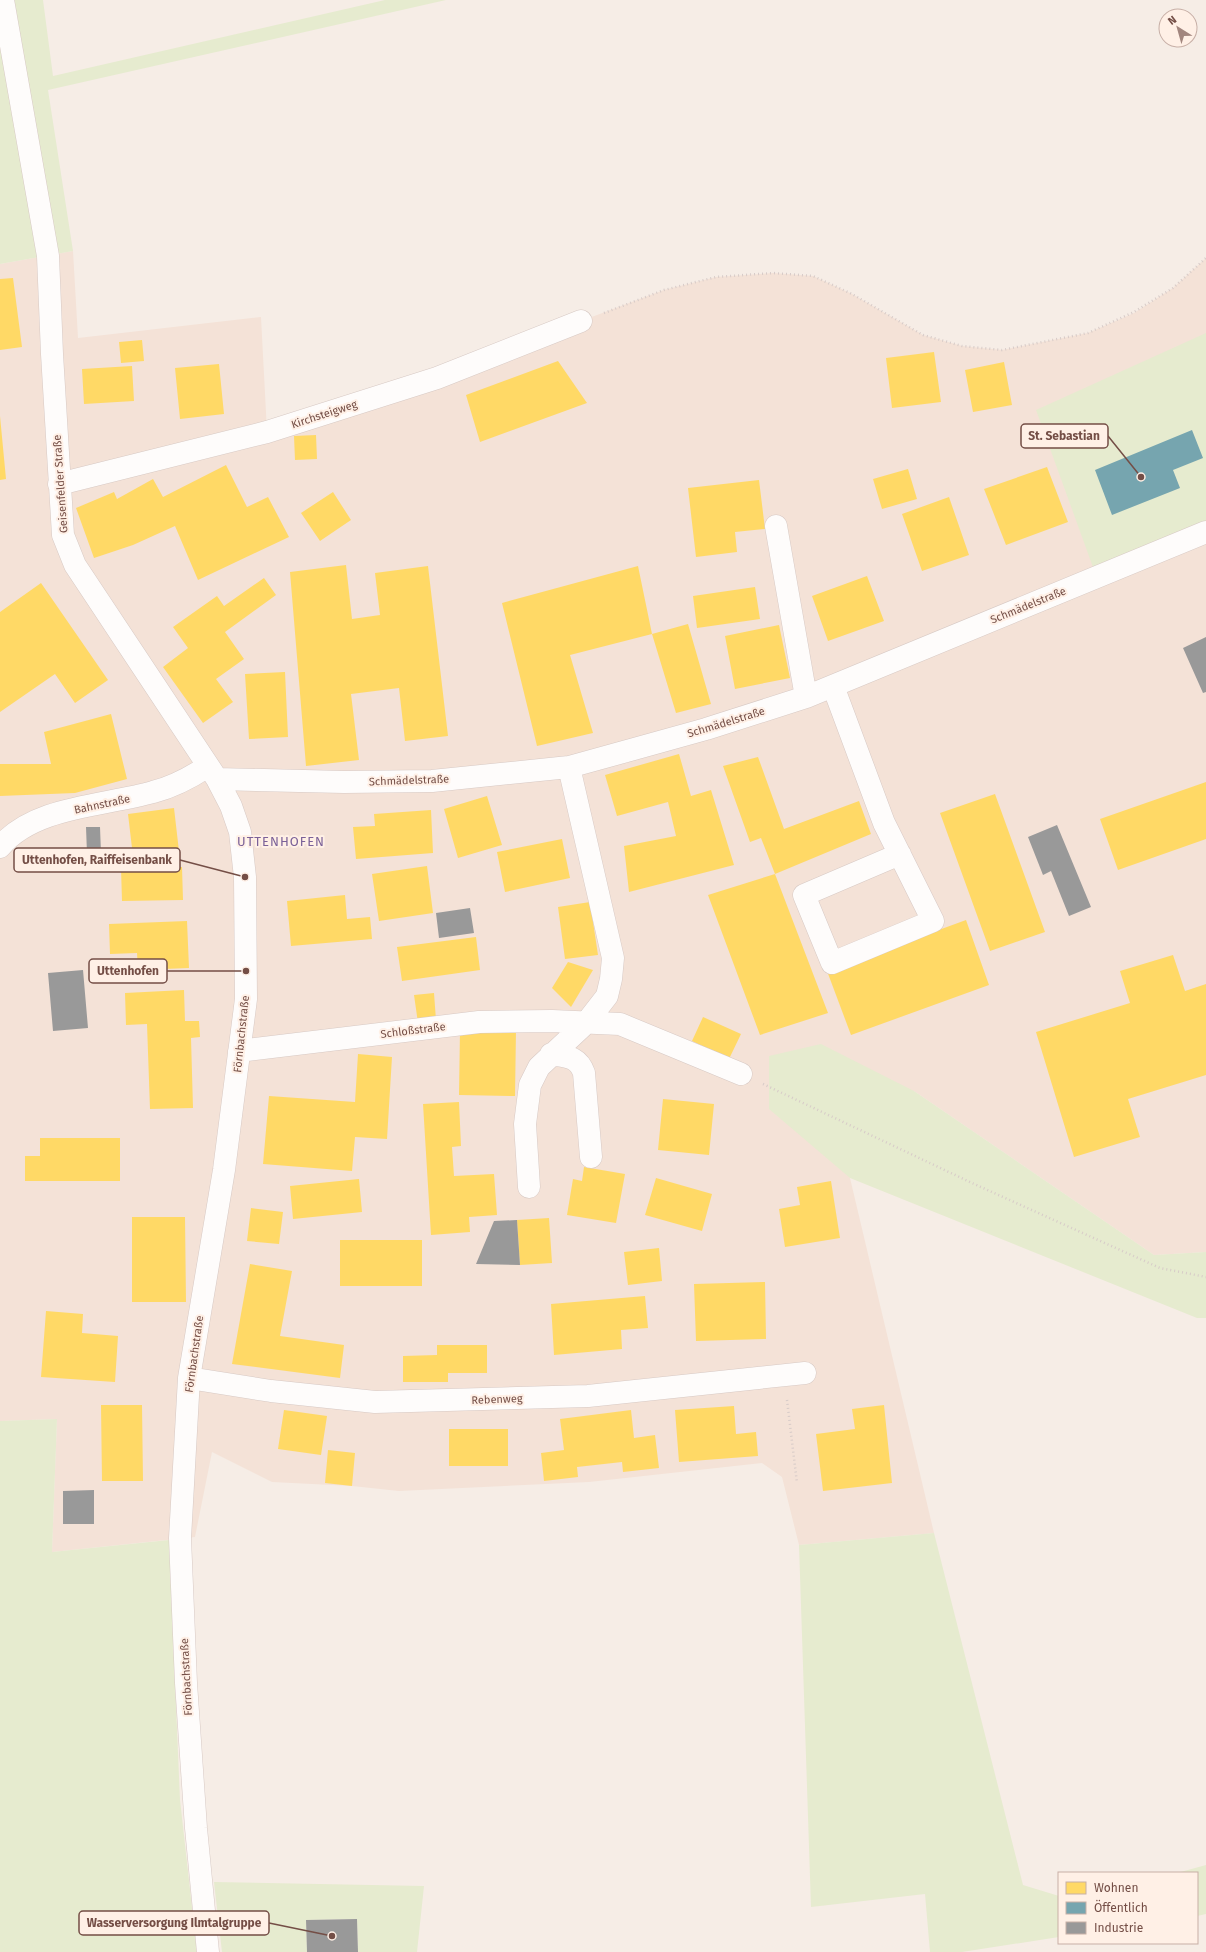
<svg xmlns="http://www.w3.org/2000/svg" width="1206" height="1952" viewBox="0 0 1206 1952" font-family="'Fira Sans',sans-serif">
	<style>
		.residential { fill: #f4e2d7 }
		.green { fill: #e6ebcf }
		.homes { fill: #ffd966 }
		.public { fill: #76a5af }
		.industry { fill: #999 }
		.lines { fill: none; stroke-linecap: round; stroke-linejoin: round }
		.minor-casing { stroke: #d7c9c4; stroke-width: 23 }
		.path { stroke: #d7cbc8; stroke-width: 2.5; stroke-dasharray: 1 3; stroke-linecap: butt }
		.minor { stroke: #fefcfb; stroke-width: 22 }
		.labels { text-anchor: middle; stroke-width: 4; stroke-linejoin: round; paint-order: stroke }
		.street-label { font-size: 11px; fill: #744e46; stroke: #fff0e6 }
		.quarter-label { font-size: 13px; letter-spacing: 1px; fill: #7b6198; stroke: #fff0e6 }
		.leader { fill: none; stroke: #744e46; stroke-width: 1.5 }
		.callout-dot { fill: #744e46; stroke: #fff0e6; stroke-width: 1.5 }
		.callout { fill: #fff0e6; stroke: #744e46; stroke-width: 1.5 }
		.callout-label { font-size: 12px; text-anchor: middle; font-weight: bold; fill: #744e46 }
	</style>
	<rect width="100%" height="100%" fill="#f6ede6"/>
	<path class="residential" d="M73,251L78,338L261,317L267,432L581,321L664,290L716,277L773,273L813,276L852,294L923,335L962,346L1002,350L1088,333L1134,313L1173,288L1206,258V1252L1154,1255L914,1091L850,1178L934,1533L799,1545L782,1477L762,1463L589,1482L399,1491L352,1486L272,1482L212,1452L195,1537L52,1552L57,1419L0,1421V264Z"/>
	<path class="green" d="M0,0H43L53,76L385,0H446L48,90L73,251L0,264Z
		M1206,333V526L1094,570L1036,410Z
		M821,1044L914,1091L1154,1255L1206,1252V1318H1197L850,1178L769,1109V1056Z
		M57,1419L52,1552L169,1540L180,1800L197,1952H0V1421Z
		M934,1533L1023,1885L1059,1896V1937L962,1952H930L925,1894L811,1907L799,1545Z
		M1206,1865V1914L1197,1916V1873H1177Z
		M214,1882L424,1886L417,1952H358L357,1919L306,1920L307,1952H222Z"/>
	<path class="homes" d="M13,278L22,347L0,350V279Z
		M142,340L144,361L121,363L119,342Z
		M934,352L941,402L892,408L886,358Z
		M558,361L587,403L480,442L466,395Z
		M1004,362L1012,405L973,412L965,370Z
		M219,364L224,414L180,419L175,368Z
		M132,366L134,401L84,404L82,369Z
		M0,416L6,479L0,480Z
		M316,435L317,459L295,460L294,436Z
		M226,465L247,507L268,497L289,537L198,580L175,526L133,545L94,558L76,508L114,492L117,499L153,479L163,497Z
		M1047,467L1068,522L1006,545L984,489Z
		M908,469L917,499L882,509L873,479Z
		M759,480L765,529L735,532L737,552L696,557L688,488Z
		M333,492L351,520L320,541L301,513Z
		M949,497L969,555L922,571L902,514Z
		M346,565L352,619L380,615L375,573L428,566L448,736L405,741L399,688L351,694L359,760L306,766L290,572Z
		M638,566L652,634L570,655L593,733L537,746L502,603Z
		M867,576L884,621L828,641L812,596Z
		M264,578L276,595L225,632L244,659L216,679L233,702L203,723L163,667L188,648L173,627L217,596L224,606Z
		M41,583L108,680L75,703L55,674L0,712V612Z
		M755,587L760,619L697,628L693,596Z
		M688,624L711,704L676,713L652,634Z
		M779,625L790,678L735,689L725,636Z
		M285,672L288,737L249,739L245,674Z
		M111,714L127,779L75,793L0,796V764H51L44,732Z
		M679,754L691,796L711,790L734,865L629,892L624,846L676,836L668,802L617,816L605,775Z
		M758,757L784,829L859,801L871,834L775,874L761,838L750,842L723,766Z
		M1206,782V839L1118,870L1100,819Z
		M995,794L1045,932L990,951L940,813Z
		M487,796L502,845L458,858L444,809Z
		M174,808L180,860L134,865L128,814Z
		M431,810L433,853L356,859L353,827L375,826L374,814Z
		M562,839L570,878L505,892L497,852Z
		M427,866L433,913L379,921L372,874Z
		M182,867L183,900L122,901L121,868Z
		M775,874L828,1013L760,1035L708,895Z
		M345,895L347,919L370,917L372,939L291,946L287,901Z
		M590,902L598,955L565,959L558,907Z
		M966,920L989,985L851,1035L827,971Z
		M187,921L189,968L138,970L137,953L110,954L109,924Z
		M476,937L480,970L402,981L397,947Z
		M1173,955L1185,991L1206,984V1075L1128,1099L1140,1137L1074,1157L1036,1032L1130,1003L1120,971Z
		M568,962L593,970L571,1007L552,988Z
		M184,990L185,1021H199L200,1037L191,1038L193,1108L150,1109L147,1024L126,1025L125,993Z
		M434,993L436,1020L418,1023L414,995Z
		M703,1017L741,1034L729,1059L692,1041Z
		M460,1030H516L515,1096L459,1095Z
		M358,1054L392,1057L387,1139L355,1137L352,1171L263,1164L269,1096L355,1102Z
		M663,1099L714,1104L709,1155L658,1150Z
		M459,1102L461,1146L452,1147L454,1176L494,1174L497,1215L469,1217L470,1232L431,1235L423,1104Z
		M40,1138H120V1181H25V1156H40Z
		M584,1167L625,1174L616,1223L567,1215L573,1179L582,1181Z
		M656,1178L712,1194L702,1231L645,1215Z
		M359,1179L362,1212L293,1219L290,1186Z
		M831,1181L840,1238L785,1247L779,1209L800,1205L797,1187Z
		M251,1208L283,1212L279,1244L247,1241Z
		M132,1217H185L186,1302H132Z
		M549,1218L552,1263L520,1265L517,1220Z
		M340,1240H422V1286H340Z
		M659,1248L662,1281L628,1285L624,1252Z
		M250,1264L292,1271L280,1336L344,1345L340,1378L232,1364Z
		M765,1282L766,1339L696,1341L694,1284Z
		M645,1296L648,1328L621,1330L622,1349L554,1355L551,1304Z
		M46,1311L83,1314L82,1333L118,1336L115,1382L41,1377Z
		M437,1345H487V1373H448V1382H403V1356L437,1355Z
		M101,1405H142L143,1481H102Z
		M884,1405L892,1483L823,1491L816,1434L855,1429L852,1409Z
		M734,1406L736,1434L756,1432L758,1456L679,1462L675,1410Z
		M284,1410L327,1416L321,1455L278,1449Z
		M631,1410L634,1438L655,1435L659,1468L623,1472L622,1462L577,1467L578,1477L544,1481L541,1453L564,1450L560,1419Z
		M449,1429H508V1466H449Z
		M328,1450L355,1453L352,1486L325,1483Z"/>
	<path class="public" d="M1192,430L1203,458L1173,470L1180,488L1112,515L1095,470Z"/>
	<path class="industry" d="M1206,637V692L1203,693L1183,648Z
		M1057,825L1091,907L1069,916L1051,871L1043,875L1028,837Z
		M86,827H100L101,853L87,854Z
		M470,908L474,933L439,938L436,913Z
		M83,970L88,1028L53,1031L48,973Z
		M517,1220L520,1265L476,1264L494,1221Z
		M94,1490V1524H63V1491Z
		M357,1919L358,1952H307L306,1920Z"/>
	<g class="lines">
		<defs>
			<path id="minor" d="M3,0L48,256L52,354L63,535L75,565L217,779L231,806L240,832L245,877L246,999L224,1170L189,1378L180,1538L186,1683L196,1828L208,1952
				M59,484L267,432L437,378L581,321
				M776,526L806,697
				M833,686L884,823L933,921L832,963L804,895L900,854
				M217,779L344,782L432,781L569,767L706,729L806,697L1206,532
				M0,847C34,806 104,806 153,792C173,787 190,778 208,766
				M239,1051L479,1022L552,1021L620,1024L741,1074
				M551,1054C567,1057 578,1056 584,1073L591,1157
				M529,1187L525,1124L530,1085L539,1067L586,1023L607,996L611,979L613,958L569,767
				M189,1378L271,1391L375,1402L588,1396L805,1373"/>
		</defs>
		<use href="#minor" class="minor-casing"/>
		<path class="path" d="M604,313L664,290L716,277L773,273L813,276L852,294L923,335L962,346L1002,350L1088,333L1134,312L1173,288L1206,258
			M763,1084L972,1183L1160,1268L1206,1277
			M787,1400L797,1483"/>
		<use href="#minor" class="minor"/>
	</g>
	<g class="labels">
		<g class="street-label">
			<text transform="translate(324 414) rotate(-18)" y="4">Kirchsteigweg</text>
			<text transform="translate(60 484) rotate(-94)" y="4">Geisenfelder Straße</text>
			<text transform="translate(1028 605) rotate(-22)" y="4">Schmädelstraße</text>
			<text transform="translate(726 722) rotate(-17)" y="4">Schmädelstraße</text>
			<text transform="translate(409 780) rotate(-2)" y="4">Schmädelstraße</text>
			<text transform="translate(102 804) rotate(-12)" y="4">Bahnstraße</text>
			<text transform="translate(413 1030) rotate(-7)" y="4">Schloßstraße</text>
			<text transform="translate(241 1034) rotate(-84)" y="4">Förnbachstraße</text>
			<text transform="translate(194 1354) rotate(-82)" y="4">Förnbachstraße</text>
			<text transform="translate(497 1399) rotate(-2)" y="4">Rebenweg</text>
			<text transform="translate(186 1677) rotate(-93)" y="4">Förnbachstraße</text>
		</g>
		<g class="quarter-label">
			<text x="281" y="846">UTTENHOFEN</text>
		</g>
	</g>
	<path class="leader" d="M1141 477L1108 436M245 877L180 860M246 971L167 971M332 1936L269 1923"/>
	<g class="callout-dot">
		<circle cx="1141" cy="477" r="4"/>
		<circle cx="245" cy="877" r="4"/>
		<circle cx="246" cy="971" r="4"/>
		<circle cx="332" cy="1936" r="4"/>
	</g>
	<g class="callout">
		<rect x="1021" y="424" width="87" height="24" rx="4"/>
		<rect x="14" y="848" width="166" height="24" rx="4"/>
		<rect x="89" y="959" width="78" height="24" rx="4"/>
		<rect x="79" y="1911" width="190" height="24" rx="4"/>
	</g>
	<g class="callout-label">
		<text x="1064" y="440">St. Sebastian</text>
		<text x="97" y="864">Uttenhofen, Raiffeisenbank</text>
		<text x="128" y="975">Uttenhofen</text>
		<text x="174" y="1927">Wasserversorgung Ilmtalgruppe</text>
	</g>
	<rect x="1058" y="1872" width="140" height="72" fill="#fff0e6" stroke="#c7afa6"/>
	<rect x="1066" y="1882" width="20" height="12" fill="#ffd966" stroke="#c7afa6"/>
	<text x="1094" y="1892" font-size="12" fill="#744e46">Wohnen</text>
	<rect x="1066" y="1902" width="20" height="12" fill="#76a5af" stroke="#c7afa6"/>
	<text x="1094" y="1912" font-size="12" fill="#744e46">Öffentlich</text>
	<rect x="1066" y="1922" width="20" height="12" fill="#999999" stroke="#c7afa6"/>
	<text x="1094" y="1932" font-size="12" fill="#744e46">Industrie</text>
	<g transform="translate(1178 28) rotate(323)"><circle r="19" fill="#fff0e6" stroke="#c7afa6"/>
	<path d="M0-3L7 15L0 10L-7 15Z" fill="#a2867e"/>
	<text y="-6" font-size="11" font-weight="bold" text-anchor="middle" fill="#744e46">N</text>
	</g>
</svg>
